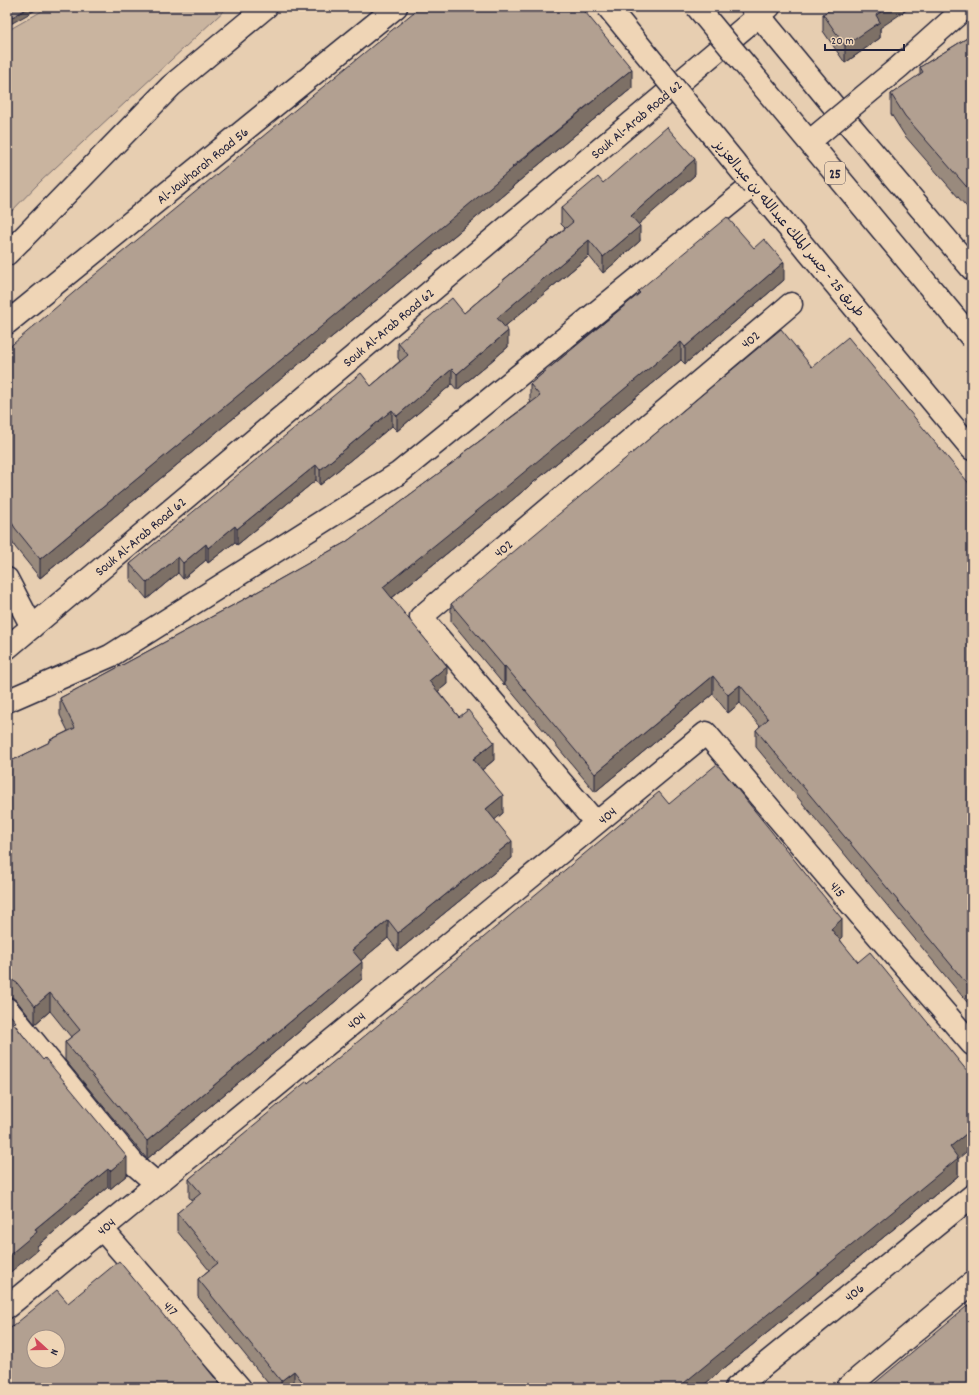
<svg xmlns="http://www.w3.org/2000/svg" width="979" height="1395" viewBox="0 0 979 1395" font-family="Dekko,'Playpen Sans Arabic',sans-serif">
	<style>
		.green { fill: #c9b49f; stroke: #766b6d }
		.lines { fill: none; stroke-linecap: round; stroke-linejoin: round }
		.street-casing { stroke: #22223b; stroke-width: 25 }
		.secondary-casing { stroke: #22223b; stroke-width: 25 }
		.primary-casing { stroke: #22223b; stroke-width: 25 }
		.street { stroke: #efd5b6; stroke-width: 22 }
		.secondary { stroke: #efd5b6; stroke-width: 22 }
		.primary { stroke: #efd5b6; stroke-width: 22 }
		.primary-bridge-casing { stroke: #22223b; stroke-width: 25; stroke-linecap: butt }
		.primary-bridge { stroke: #efd5b6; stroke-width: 22 }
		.wall { fill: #998a7d; stroke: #22223b }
		.shaded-wall { fill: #7d7066; stroke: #22223b }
		.building { fill: #b2a091; stroke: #22223b; fill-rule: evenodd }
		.labels { text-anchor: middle; stroke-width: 3; stroke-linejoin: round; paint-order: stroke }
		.shield { fill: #efd5b6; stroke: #605860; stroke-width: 1 }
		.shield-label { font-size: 13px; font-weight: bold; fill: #22223b }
		.street-label { font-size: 14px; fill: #22223b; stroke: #efd5b6 }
	</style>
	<rect width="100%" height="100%" fill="#e7ceb1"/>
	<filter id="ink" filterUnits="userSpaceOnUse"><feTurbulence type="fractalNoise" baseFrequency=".025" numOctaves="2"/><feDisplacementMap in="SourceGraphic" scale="8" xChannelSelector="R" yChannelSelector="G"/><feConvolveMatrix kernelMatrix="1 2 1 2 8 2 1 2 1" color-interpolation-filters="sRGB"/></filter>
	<g filter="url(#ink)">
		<path class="green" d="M49,7H228L40,182L7,216V31Z"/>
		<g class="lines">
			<defs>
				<path id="street" d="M752,7L837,110L972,269
					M7,254L22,239
					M7,323L396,7
					M7,579L32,627
					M596,823L421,617L791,304
					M7,1009L134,1164L157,1184
					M102,1229L240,1388
					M7,1307L706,733L866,922L972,1044"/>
				<path id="secondary" d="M7,648L769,7
					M736,1388L972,1196
					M847,1388L972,1283"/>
				<path id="primary" d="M22,239L171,86L266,7
					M7,701L110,656L399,473L753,185L972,449"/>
			</defs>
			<use href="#street" class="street-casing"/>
			<use href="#secondary" class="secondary-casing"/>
			<use href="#primary" class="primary-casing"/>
			<use href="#street" class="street"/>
			<use href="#secondary" class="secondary"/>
			<use href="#primary" class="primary"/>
			<defs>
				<path id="primary-bridge" d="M608,7L753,185
					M697,7L972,338
					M809,142L899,67L966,7"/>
			</defs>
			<use href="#primary-bridge" class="primary-bridge-casing"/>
			<use href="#primary-bridge" class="primary-bridge"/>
		</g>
		<path class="wall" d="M823,14L880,28V38L845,63L823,31Z
			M972,35V213L905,136L891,114V94L920,75V67Z
			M632,88L513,186V187L454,236L40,578L15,547L7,533V349Z
			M695,175L638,224L640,241L603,273L589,256L504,327L508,347L457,390L452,384L397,431L392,426L320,485L316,480L237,545L235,542L208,563L206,560L183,579L178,573L147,599L130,579V564L371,386L400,361L398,358V343L464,313L565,228L561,224V208L603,183Z
			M754,248L784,280L685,364L681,360L493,516L392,598L447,684L438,691L494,760L482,770L503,813L494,820L512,858L398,951L388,938L361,960L362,979L147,1159L65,1060V1042L71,1037L50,1011L35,1024L17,1001L12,997H7V763L50,742V740L68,731L60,715V698L113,670L241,601L346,542L461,457V455L531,402H530V384L638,294V291Z
			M812,367L972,487V1008L756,747V730L760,726L740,703L728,713L713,694L595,792L505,684L504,685L451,621V604Z
			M669,804L842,937L840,939L958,1159V1176L700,1388H272L198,1297V1279L209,1270L177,1231V1213L192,1201L189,1197V1179L308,1083Z
			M16,1026L127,1175L110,1189L108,1187L37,1246V1250Z"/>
		<path class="shaded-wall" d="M30,7H41L7,26V20Z
			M888,7H911L880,28V38L845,63V46L876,15Z
			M632,69V88L513,186V187L454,236L40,578V559Z
			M695,159V175L631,231V216Z
			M640,226V241L603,273V257Z
			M589,240V256L497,333V318Z
			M784,262V280L685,364V347Z
			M508,331V347L457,390V374Z
			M681,342V360L493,516L383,605V587Z
			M452,369V384L397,431V416Z
			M392,410V426L320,485V470Z
			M316,465V480L237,545V529Z
			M235,526V542L208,563V548Z
			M206,544V560L183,579V563Z
			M178,557V573L147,599V583Z
			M447,666V684L429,699V681Z
			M505,666V684L504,685V667Z
			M713,676V694L595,792V774Z
			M740,685V703L728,713V695Z
			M494,742V760L473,777V759Z
			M503,795V813L486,827V809Z
			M512,841V858L398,951V933Z
			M842,919V937L831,947V929Z
			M388,920V938L352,968V950Z
			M362,962V979L147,1159V1141Z
			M50,993V1011L35,1024V1006Z
			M972,1129V1147L958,1159V1176L700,1388H678L950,1147Z
			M127,1157V1175L110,1189V1171Z
			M108,1169V1187L37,1246V1250L7,1275V1257L35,1229Z
			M294,1371V1388H281V1381Z"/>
		<path class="building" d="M7,7H30L7,20Z
			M420,7H581L632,69L512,167L513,168L454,217L40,559L15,528L7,514V349L86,282Z
			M834,7H888L876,15L880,22L845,46L823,14Z
			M972,35V193L905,116L891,94L923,72L920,67Z
			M667,127L695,159L631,216L640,226L603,257L589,240L497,318L508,331L457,374L452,369L397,416L392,410L320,470L316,465L237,529L235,526L208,548L206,544L183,563L178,557L147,583L130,564L361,373L371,386L408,355L398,343L452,298L464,313L573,222L561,208L598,177L603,183Z
			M727,217L754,248L764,239L784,262L685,347L681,342L493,498L383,587L447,666L429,681L459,717L468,710L494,742L473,759L503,795L486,809L512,841L398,933L388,920L352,950L362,962L147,1141L65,1042L80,1030L50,993L35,1006L17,983L12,980L7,979V763L50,742V740L75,728L60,698L113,670L241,601L346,542L462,456L461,455L540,396L530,384L640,293L638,291Z
			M781,329L812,367L848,337L972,487V990L756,730L768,719L740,685L728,695L713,676L595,774L505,666L504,667L451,604Z
			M717,764L842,919L831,929L858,962L870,952L972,1077V1129L950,1147L958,1158L678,1388H307L294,1371L281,1381L198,1279L218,1263L177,1213L201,1193L189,1179L307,1081L308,1083L659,792L669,804Z
			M7,1011L16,1022L13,1023L43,1060L45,1058L127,1157L110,1171L108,1169L35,1229L37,1232L7,1257Z
			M119,1261L223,1388H7V1331L57,1290L68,1303ZM34,1337H58V1361H34Z
			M972,1302V1388H869Z"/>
	</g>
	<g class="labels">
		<rect class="shield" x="825" y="162" width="20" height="22" rx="3"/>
		<g class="shield-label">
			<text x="835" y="178">25</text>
		</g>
		<g class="street-label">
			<text transform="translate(636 119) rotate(-40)" y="5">Souk Al-Arab Road 62</text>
			<text transform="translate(202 165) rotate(-39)" y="5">Al-Jawharah Road 56</text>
			<text transform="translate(790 228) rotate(50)" y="5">طريق 25 - جسر الملك عبدالله بن عبدالعزيز</text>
			<text transform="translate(388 327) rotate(-40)" y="5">Souk Al-Arab Road 62</text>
			<text transform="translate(750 339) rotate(-40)" y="5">402</text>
			<text transform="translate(140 536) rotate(-40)" y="5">Souk Al-Arab Road 62</text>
			<text transform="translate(503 548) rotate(-40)" y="5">402</text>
			<text transform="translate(607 815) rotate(-39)" y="5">404</text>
			<text transform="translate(838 889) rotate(50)" y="5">415</text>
			<text transform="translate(356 1020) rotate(-39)" y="5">404</text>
			<text transform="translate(106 1226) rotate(-39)" y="5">404</text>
			<text transform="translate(854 1292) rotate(-39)" y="5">406</text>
			<text transform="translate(171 1308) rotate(49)" y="5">417</text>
		</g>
	</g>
	<rect width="979" height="1395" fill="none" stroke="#efd5b6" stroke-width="24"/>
	<rect x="12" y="12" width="955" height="1371" fill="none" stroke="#22223b" stroke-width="1.5" filter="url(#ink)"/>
	<g transform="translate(46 1349) rotate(111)"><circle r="19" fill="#efd5b6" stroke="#9d8d85"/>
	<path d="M0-3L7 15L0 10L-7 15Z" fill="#d1495b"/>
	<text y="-6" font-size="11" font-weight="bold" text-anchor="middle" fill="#22223b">N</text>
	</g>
	<path d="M825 44v6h79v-6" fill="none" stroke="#22223b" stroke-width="2"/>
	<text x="831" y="44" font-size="12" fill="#22223b" stroke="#efd5b6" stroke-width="3" paint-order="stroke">20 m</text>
</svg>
